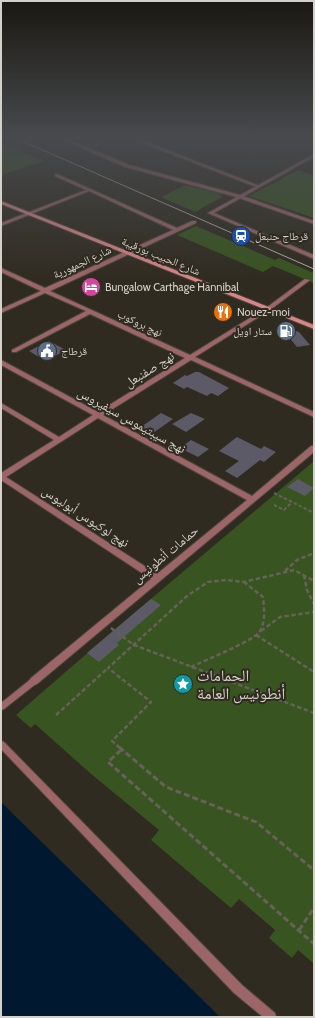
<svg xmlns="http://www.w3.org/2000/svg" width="315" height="1018" viewBox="0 0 315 1018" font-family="Cabin,'Noto Naskh Arabic',sans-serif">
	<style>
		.green { fill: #385420 }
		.water { fill: #001931 }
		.building { fill: #5b5a66 }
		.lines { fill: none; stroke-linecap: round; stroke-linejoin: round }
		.service-casing { stroke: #4a463b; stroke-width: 2 }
		.minor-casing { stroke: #4a463b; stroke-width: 2 }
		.tertiary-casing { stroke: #4a463b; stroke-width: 2 }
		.secondary-casing { stroke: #4a463b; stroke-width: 2 }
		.path-far3 { stroke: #666258; stroke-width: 1; stroke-dasharray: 2 1; stroke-linecap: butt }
		.path-far2 { stroke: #666258; stroke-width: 2; stroke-dasharray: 3.5 2; stroke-linecap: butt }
		.path-far1 { stroke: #666258; stroke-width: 2.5; stroke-dasharray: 4.5 2.5; stroke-linecap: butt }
		.path { stroke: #666258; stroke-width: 3; stroke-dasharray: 6 3; stroke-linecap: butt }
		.service { fill: #9c6567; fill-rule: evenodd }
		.minor { fill: #9c6567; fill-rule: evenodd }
		.tertiary { fill: #9c6567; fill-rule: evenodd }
		.secondary { fill: #db8488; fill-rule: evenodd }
		.tram { stroke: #b2afa7; stroke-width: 1 }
		.labels { text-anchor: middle; stroke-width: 4; stroke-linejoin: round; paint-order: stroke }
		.far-poi-label { font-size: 11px; fill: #d4d1ca; stroke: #302b20; text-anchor: start }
		.far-street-label { font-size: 11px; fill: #d4d1ca; stroke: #302b20 }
		.street-label { font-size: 13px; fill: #d4d1ca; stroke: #302b20 }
		.near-poi-label { font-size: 16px; fill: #d4d1ca; stroke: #302b20; text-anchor: start }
	</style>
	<rect width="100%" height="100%" fill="#302b20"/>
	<path class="green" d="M1,143L44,161L1,175Z
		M298,170L314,176V218L249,196Z
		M185,185L220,194L222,197L195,212L161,197Z
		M196,226L275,260L279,258L314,273V283L273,266L263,272L177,235Z
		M314,461V964L298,950L292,958L269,938L275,930L239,899L231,908L151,840L159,830L90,773L35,724L31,728L16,715L107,636Z"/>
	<path class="water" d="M1,802L220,1017H1Z"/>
	<path class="building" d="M296,331L299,332L310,345L297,347L288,336Z
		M49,341L66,350L46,361L29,351Z
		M195,372H199L229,388L218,396L211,393L207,396L187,387L184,389L173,383L185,375L187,376Z
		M161,413L173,419L153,433L141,427Z
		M191,413L205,419L186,432L172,424Z
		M237,437L261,449L264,446L276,452L264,462L260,460L237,478L225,471L239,461L219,451Z
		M191,440L209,449L198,457L180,448Z
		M298,479L314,488L305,496L287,487Z
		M151,599L161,605L117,643L119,645L99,662L87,653Z"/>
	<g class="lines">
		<defs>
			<path id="service" d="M235,137L240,139L241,140L239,141L230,137Z
				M34,678L37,679L38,681L37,683L4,709L1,710V703L31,679Z
				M1,741L4,742L242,985L275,1013L276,1017H263L234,993L1,749Z"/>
			<path id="minor" d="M57,137H63L129,165L240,195L314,221V224L236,197L125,167Z
				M127,137H134L260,186L256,187Z
				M57,174L177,228L192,221H196V223L50,291L190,355L266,308L305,279L310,280L270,310L195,357L314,412V417L191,360L103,415L252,496L311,446H314V452L37,684L34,685L31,684L29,681L31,678L151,579L1,480V473L54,440L1,408V403L59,437L93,415L1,365V360L98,412L185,358L90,314L16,352H12V350L86,311L45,293L1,313V309L41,291L1,272V268L45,288L173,230L89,191L1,226V223L86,190L55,176V175ZM98,418L247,500L157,574L6,477Z"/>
			<path id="tertiary" d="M314,154V157L214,213L314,255V259L208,213Z"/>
			<path id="secondary" d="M1,201L314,325V329L1,204Z"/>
		</defs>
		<use href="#service" class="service-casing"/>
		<use href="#minor" class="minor-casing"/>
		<use href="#tertiary" class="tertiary-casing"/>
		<use href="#secondary" class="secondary-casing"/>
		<path class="path-far3" d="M96,145L120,137"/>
		<path class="path-far2" d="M274,493L314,513
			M274,505L284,510L292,502"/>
		<path class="path-far1" d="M285,571L297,560L314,553
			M304,575L307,590L314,604
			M111,628L134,645L314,713
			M261,631L280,617L314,612
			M256,635L314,672
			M191,667C203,661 256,640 260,631C266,620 264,608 263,597L244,582
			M56,715L108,668
			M120,748L112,741L151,702L108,668L187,596L208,582L226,580L244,582L294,570L314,581"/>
		<path class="path" d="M119,747L166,787L256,822L314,870
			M121,750L108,762L314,944
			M299,930L314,908"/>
		<use href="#service" class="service"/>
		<use href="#minor" class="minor"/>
		<use href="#tertiary" class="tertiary"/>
		<use href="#secondary" class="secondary"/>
		<path class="tram" d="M13,137L314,269"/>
	</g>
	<linearGradient id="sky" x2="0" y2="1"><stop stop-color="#1a1812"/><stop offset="0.49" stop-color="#484a4e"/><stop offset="1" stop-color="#484a4e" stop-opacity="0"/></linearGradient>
	<rect width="315" height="280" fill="url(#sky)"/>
	<defs>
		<symbol id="station-disc" viewBox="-11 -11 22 22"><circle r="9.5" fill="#1a4fb4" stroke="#302b20"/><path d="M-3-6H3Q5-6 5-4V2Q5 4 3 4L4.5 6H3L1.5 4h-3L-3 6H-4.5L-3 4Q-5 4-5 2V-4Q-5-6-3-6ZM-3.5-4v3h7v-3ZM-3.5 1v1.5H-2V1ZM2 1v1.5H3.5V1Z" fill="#fff"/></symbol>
		<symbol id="hotel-disc" viewBox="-11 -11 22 22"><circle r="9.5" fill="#d1479c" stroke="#302b20"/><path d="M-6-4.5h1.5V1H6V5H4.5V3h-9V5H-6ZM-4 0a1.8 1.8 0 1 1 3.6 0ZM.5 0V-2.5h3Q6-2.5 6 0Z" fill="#fff"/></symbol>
		<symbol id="restaurant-disc" viewBox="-11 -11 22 22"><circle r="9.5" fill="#e8710a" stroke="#302b20"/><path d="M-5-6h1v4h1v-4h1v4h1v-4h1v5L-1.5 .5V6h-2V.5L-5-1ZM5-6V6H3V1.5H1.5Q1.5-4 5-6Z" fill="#fff"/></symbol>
		<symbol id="fuel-disc" viewBox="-11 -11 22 22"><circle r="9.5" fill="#5c6f8a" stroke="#302b20"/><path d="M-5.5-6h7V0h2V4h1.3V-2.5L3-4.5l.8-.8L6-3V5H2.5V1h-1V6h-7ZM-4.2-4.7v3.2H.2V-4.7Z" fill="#fff"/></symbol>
		<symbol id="civic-disc" viewBox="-11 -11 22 22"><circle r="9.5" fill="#5c6f8a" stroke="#302b20"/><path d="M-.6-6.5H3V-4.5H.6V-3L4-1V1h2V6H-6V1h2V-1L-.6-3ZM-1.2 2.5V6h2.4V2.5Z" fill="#fff"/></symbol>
		<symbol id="sight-disc" viewBox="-11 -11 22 22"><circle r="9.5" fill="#0f9aa8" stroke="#302b20"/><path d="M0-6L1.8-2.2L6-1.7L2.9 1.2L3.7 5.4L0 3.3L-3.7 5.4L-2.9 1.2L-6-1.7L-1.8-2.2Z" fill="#fff"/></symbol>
	</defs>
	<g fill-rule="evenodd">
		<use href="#station-disc" x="230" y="225" width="22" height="22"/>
		<use href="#hotel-disc" x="80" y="276" width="22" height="22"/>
		<use href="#restaurant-disc" x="212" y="301" width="22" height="22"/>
		<use href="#fuel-disc" x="275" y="320" width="22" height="22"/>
		<use href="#civic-disc" x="36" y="340" width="22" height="22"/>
		<use href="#sight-disc" x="172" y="673" width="22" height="22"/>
	</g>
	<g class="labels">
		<g class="far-poi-label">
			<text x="255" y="240">قرطاج حنبعل</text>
			<text x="105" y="291">Bungalow Carthage Hannibal</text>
			<text x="237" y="316">Nouez-moi</text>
			<text x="272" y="335" text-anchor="end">ستار اويل</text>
			<text x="61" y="355">قرطاج</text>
		</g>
		<g class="far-street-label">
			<text transform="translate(161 256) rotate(22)" y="4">شارع الحبيب بورقيبة</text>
			<text transform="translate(82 262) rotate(-25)" y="4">شارع الجمهورية</text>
			<text transform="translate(140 323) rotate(25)" y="4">نهج بروكوب</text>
		</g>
		<g class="street-label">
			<text transform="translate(149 369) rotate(-32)" y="5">نهج صفنبعل</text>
			<text transform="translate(132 420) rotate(29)" y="5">نهج سيبتيموس سيفيروس</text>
			<text transform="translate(86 516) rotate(33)" y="5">نهج لوكيوس أبوليوس</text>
			<text transform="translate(165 554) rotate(-40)" y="5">حمامات أنطونيس</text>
		</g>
		<g class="near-poi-label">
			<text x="197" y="681">الحمامات<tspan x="197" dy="18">أنطونيس العامة</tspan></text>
		</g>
	</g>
	<rect width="315" height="1018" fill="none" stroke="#d4d1ca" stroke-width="4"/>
</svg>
